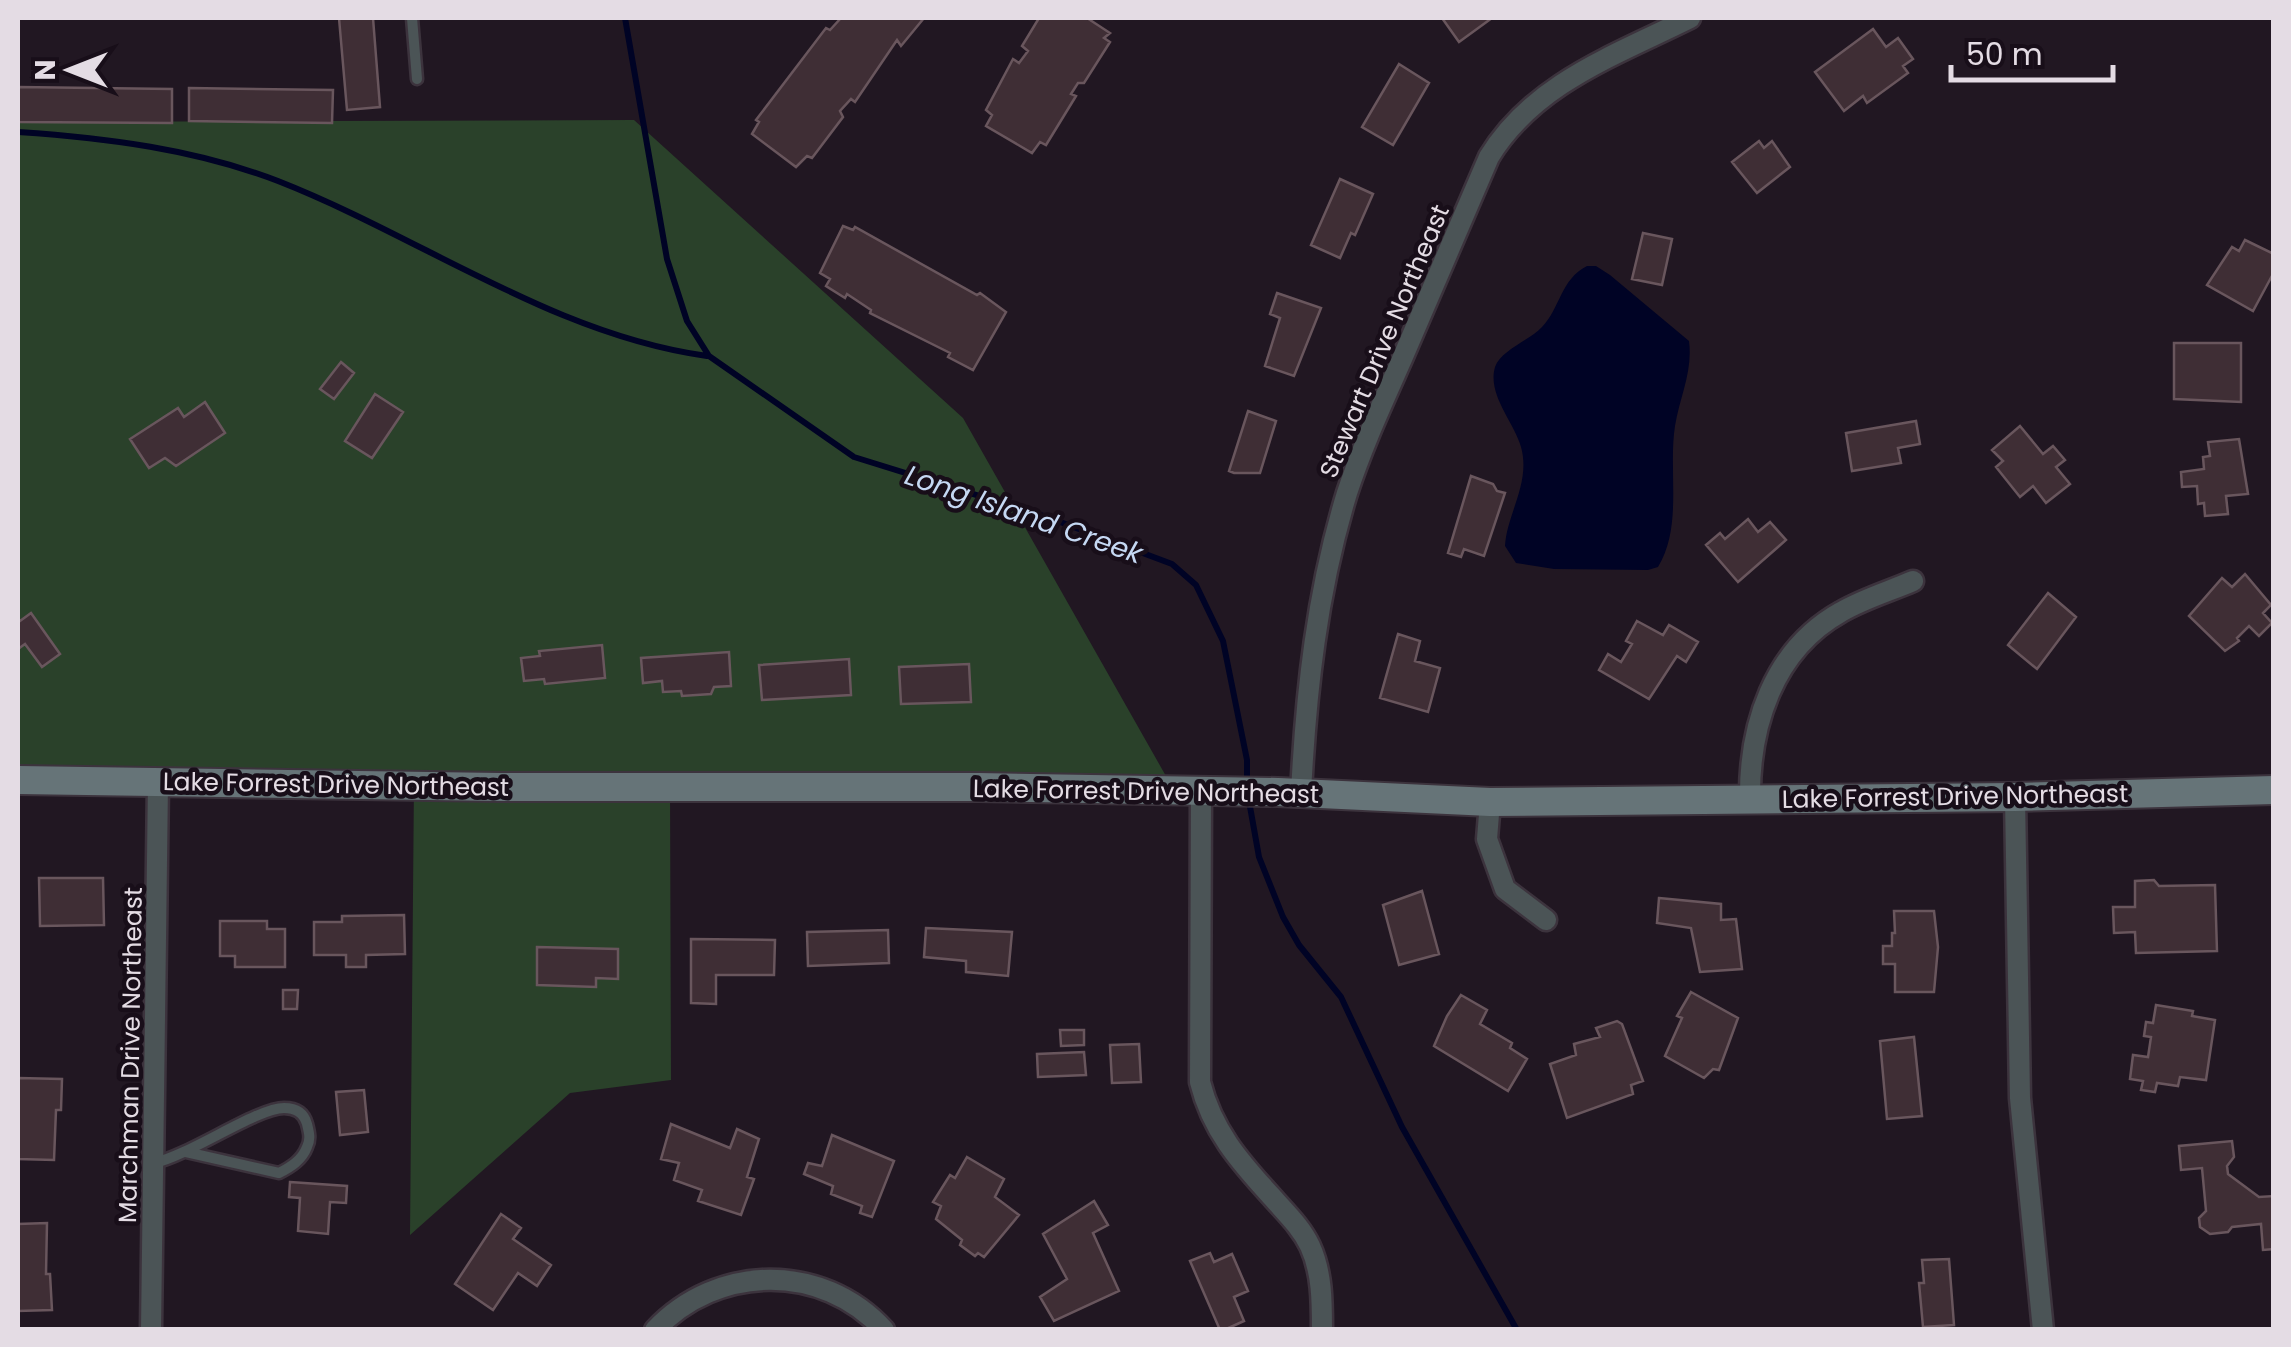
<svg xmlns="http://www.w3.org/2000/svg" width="2291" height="1347" viewBox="0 0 2291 1347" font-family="Poppins,sans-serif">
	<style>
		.green { fill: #2a412a }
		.water { fill: #000325 }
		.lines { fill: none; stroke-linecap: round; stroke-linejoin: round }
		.stream { stroke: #000325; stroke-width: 6 }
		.building { fill: #3f2e35; stroke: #69565d; stroke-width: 2.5 }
		.lane-casing { stroke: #3c333d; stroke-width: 15 }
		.street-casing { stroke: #3c333d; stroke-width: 25 }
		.secondary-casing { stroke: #3c333d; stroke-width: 32 }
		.lane { stroke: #4b5456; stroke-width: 10 }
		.street { stroke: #4b5456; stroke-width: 20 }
		.secondary { stroke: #667478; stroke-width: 28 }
		.labels { text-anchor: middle; stroke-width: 9; stroke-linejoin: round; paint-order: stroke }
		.street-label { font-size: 25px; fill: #e4dce4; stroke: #180e19 }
		.water-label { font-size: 28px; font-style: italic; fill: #c5d8f3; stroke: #180e19 }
	</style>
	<rect width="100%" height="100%" fill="#211722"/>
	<path class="green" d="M634,120L963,418L1175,792L670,784L671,1080L570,1093L410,1235L414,780L18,773V122Z"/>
	<path class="water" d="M1587,266H1596L1610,275L1689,341C1693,371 1680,396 1675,426C1668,471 1683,526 1658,567L1648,570L1554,569L1516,563L1505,546C1507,513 1531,483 1521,447C1514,422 1487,395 1495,367C1501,350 1530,340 1542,327C1561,307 1560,280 1587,266Z"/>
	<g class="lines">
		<path class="stream" d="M625,18L667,259L687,321L709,356L854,457L1047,517L1172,564L1196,585L1223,641L1247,760V783
			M18,132C107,138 195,149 278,181C421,237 554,335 707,356
			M1249,801L1259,857L1283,917L1299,945L1341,997L1402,1127L1517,1330"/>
	</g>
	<path class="building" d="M339,18H373L380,107L347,110Z
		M841,18H924L901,46L897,40L855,102L851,99L840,111L843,117L812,158L807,156L796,167L752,134L759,122L756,120L826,28L830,30Z
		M1039,18H1087L1110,33L1104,38L1110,42L1084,83H1078L1071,94L1076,96L1046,145L1040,142L1032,153L986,126L992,115L986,110L1013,59L1019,63L1028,51L1022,46Z
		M1442,18H1492L1459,42Z
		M1873,29L1886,47L1898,38L1913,59L1903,66L1908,73L1867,103L1863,96L1844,111L1815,72Z
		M1399,64L1429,83L1393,145L1362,127Z
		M18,87L172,89V123L18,122Z
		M189,88L333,90L332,123L189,121Z
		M1759,141L1764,148L1772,141L1790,167L1757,193L1732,162Z
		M1340,179L1373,194L1355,235L1351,233L1340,258L1311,245Z
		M843,226L853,230L855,227L977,295L980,293L1006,312L973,370L948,357L950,353L870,313L871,310L847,294L845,298L826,286L830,279L820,273Z
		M1643,233L1672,239L1662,285L1632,279Z
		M2245,240L2274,254V272L2253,311L2207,285L2232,247L2239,251Z
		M1277,293L1321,308L1294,376L1265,366L1280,318L1270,314Z
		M2174,343H2241V402L2174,399Z
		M341,362L354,373L334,399L320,389Z
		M375,394L403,412L372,458L345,441Z
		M205,402L225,433L176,466L165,458L149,468L130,439L178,408L184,417Z
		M1248,411L1276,421L1260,473H1234L1229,471Z
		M1916,421L1920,444L1898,448L1901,463L1852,471L1846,433Z
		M2020,426L2043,454L2053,446L2065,460L2056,467L2070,484L2046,503L2033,486L2020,497L1996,467L2003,461L1992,450Z
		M2239,439L2248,494L2226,496L2228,514L2205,516L2204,503L2198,504L2197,486L2182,487L2181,472L2204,469L2203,457L2210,456L2208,442Z
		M1471,476L1493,484L1497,491L1505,493L1484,556L1464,549L1461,557L1448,553Z
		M1748,519L1758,532L1770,522L1786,540L1738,582L1706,545L1720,533L1725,539Z
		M2245,574L2271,605L2263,613L2272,623L2259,636L2249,626L2237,638L2239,641L2225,651L2189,616L2222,578L2232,587Z
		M2048,593L2076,617L2037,669L2008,645Z
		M31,613L60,654L42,667L25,644L18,649V618L20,621Z
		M1637,621L1663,635L1669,625L1698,642L1686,662L1677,656L1649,699L1599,670L1608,654L1621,662L1632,644L1626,641Z
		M1398,634L1420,641L1415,661L1440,668L1428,712L1380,698Z
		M602,645L605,678L545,684L544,679L524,681L521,658L540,656L539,651Z
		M729,652L731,686L714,687L711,694L682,696L681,691L663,692L662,681L643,683L641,658Z
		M849,659L851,695L762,700L759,665Z
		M969,664L971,702L901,704L899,667Z
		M39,878H103L104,925L40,926Z
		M2154,880L2159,886L2215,885L2217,951L2136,953L2135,932L2114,933L2113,907H2135V881Z
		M1422,891L1439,954L1399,965L1383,905Z
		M1659,898L1721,904V920L1736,919L1742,969L1700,972L1691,928L1657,923Z
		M1894,911H1934L1938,947L1934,992H1895V964H1883V946H1892V933H1895Z
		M404,915L405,954L366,955V967H346V955H314V922H342V916Z
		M220,921H267V929H285V967H235V956H220Z
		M926,928L1012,932L1008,976L966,972V961L924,957Z
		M888,930L889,963L808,966L807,932Z
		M691,939L775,940L774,975H716V1004L691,1003Z
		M537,947L618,949V979L596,978V987L537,985Z
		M283,990H298L297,1009H283Z
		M1691,992L1738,1018L1719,1070L1713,1069L1704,1078L1665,1056L1682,1018L1677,1016Z
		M1461,995L1487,1010L1480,1024L1512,1043L1510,1048L1527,1059L1508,1091L1434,1046L1447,1016Z
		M2156,1005L2193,1011L2192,1016L2215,1020L2206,1080L2180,1077L2178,1086L2157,1083L2155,1092L2141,1090L2143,1081L2130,1079L2133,1055L2148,1057L2151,1037L2144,1036L2146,1022L2153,1023Z
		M1617,1021L1622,1024L1643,1081L1631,1085L1633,1094L1567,1118L1550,1064L1576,1055L1574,1044L1600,1037L1596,1028Z
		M1060,1030H1084V1045L1061,1046Z
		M1914,1037L1922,1116L1887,1119L1880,1041Z
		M1139,1044L1141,1082L1112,1083L1110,1045Z
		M1084,1052L1086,1075L1038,1077L1037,1054Z
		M18,1078L62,1079L61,1110H56L54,1160L18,1159Z
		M364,1090L368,1132L340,1135L336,1092Z
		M671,1124L730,1148L737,1129L759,1139L747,1177L754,1179L741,1215L698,1201L702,1190L674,1180L679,1163L661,1159Z
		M832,1135L894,1161L872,1217L860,1213L862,1206L831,1194L833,1186L804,1174L808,1163L822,1166Z
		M2232,1141L2234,1157L2227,1166L2228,1174L2259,1197L2274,1196V1249L2263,1250L2261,1224L2232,1227L2228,1232L2210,1234L2200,1227L2199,1218L2206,1211L2202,1168L2181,1170L2179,1146Z
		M967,1157L1004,1179L995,1197L1019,1215L984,1257L978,1253L975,1256L960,1245L962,1240L936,1219L941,1206L933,1202L950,1175L955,1178Z
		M290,1182L347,1186L346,1203L330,1202L328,1234L298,1231L300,1198L289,1197Z
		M1094,1201L1108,1225L1093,1233L1119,1291L1054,1321L1040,1297L1067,1279L1043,1234Z
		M501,1214L521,1228L513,1239L551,1265L537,1286L518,1273L493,1310L455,1284Z
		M47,1223L46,1274H50L52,1310L18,1311V1224Z
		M1210,1253L1214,1262L1232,1254L1248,1291L1234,1297L1244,1321L1224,1330H1220L1190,1261Z
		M1949,1259L1954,1325L1923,1327L1919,1283H1924L1922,1260Z"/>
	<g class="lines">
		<defs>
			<path id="lane" d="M412,18L417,79
				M154,1163C190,1155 257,1108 284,1108C296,1108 304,1113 307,1124C309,1132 311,1139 307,1147C302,1160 291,1167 279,1173L186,1152"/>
			<path id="street" d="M1201,791L1200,1082C1212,1130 1239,1161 1272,1197C1286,1213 1301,1227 1310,1246C1322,1272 1322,1301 1322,1330
				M1301,793C1306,692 1317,591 1347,493C1362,447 1382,404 1402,359C1431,292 1460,224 1489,157C1534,83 1616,55 1690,18
				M2015,797L2020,1098L2043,1330
				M1750,799C1749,726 1773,650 1841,612C1863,599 1890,591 1913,581
				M1490,802L1487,839L1505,889L1546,920
				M151,1330L158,782
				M655,1330C717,1264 822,1262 884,1330"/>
			<path id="secondary" d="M18,780L500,787H978L1278,792L1490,802L2015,797L2274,790"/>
		</defs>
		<use href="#lane" class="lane-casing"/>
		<use href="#street" class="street-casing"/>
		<use href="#secondary" class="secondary-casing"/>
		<use href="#lane" class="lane"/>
		<use href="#street" class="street"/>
		<use href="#secondary" class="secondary"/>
	</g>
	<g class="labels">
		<g class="street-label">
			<text transform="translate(1384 341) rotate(-67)" y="9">Stewart Drive Northeast</text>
			<text transform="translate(336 784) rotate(1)" y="9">Lake Forrest Drive Northeast</text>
			<text transform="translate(1146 791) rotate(1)" y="9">Lake Forrest Drive Northeast</text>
			<text transform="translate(1955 796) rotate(-1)" y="9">Lake Forrest Drive Northeast</text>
			<text transform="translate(130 1055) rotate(-89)" y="9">Marchman Drive Northeast</text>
		</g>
		<g class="water-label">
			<text transform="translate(1024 514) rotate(19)" y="10">Long Island Creek</text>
		</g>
	</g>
	<rect width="2291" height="1347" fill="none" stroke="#e4dce4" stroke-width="40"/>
	<g transform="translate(70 70) rotate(270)" stroke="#180e19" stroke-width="8" paint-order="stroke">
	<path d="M0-8L18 38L0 25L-18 38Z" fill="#e4dce4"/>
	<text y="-15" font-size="28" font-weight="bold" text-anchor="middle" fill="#e4dce4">N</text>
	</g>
	<path d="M1951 65v15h162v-15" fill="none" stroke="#e4dce4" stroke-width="5"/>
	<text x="1966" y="65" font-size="30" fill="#e4dce4" stroke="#180e19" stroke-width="8" paint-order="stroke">50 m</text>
</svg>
